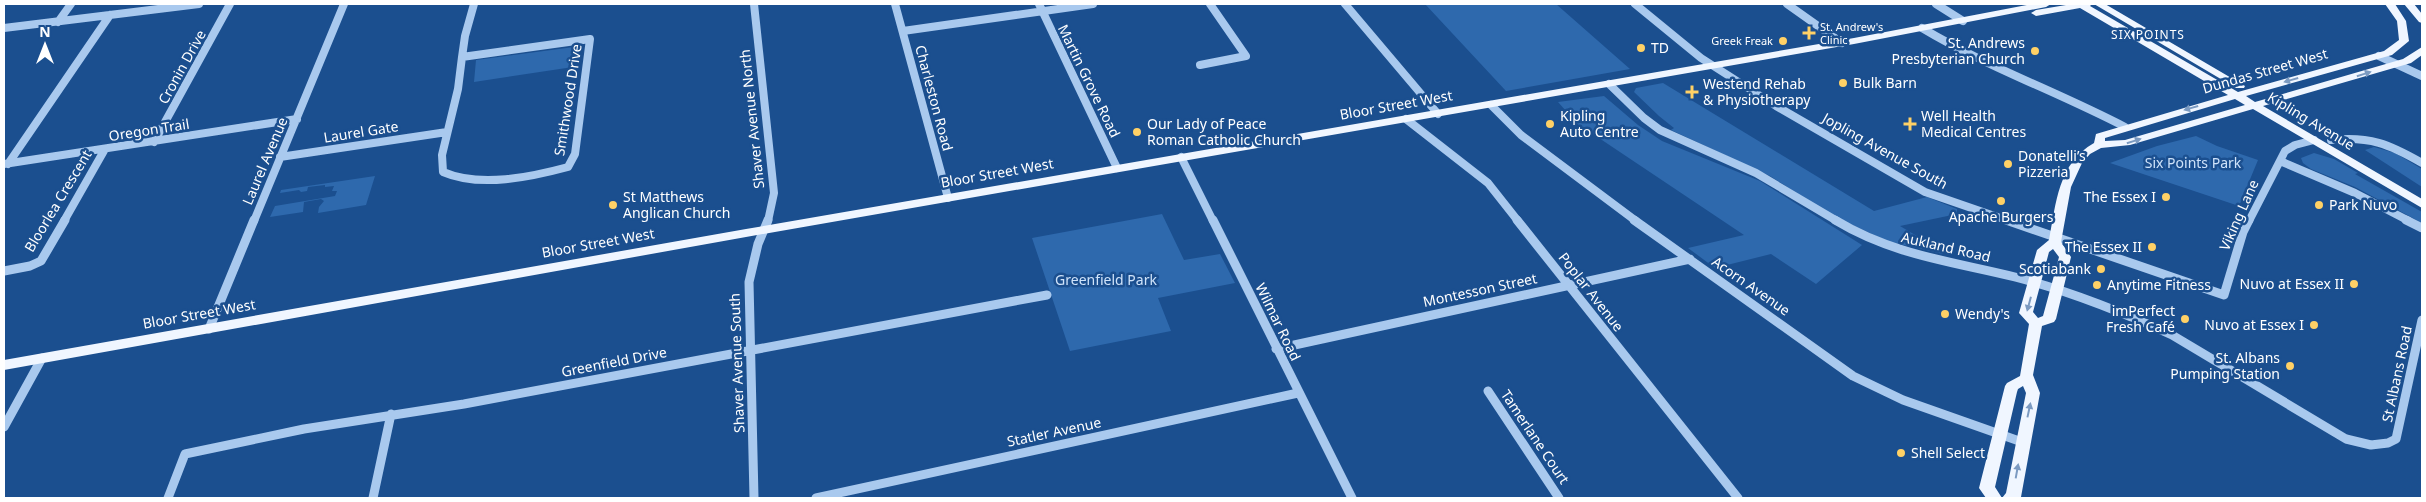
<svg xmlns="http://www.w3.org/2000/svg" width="2426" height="502" viewBox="0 0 2426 502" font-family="'Noto Sans',sans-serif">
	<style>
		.green { fill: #2e69ad }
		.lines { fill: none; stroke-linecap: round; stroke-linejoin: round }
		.minor-far1 { stroke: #a9c9ee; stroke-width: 8 }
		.minor { stroke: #a9c9ee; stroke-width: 9 }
		.major { fill: #f0f6ff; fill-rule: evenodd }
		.oneway { fill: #7b9ac1 }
		.poi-dot { fill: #ffd166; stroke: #1b4f8f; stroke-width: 2 }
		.labels { text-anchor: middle; stroke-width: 5; stroke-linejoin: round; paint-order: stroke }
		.far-poi-label { font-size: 11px; fill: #fff; stroke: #1b4f8f; text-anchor: start }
		.far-neighbourhood-label { font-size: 12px; letter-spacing: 1px; fill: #fff; stroke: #1b4f8f }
		.poi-label { font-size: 14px; fill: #fff; stroke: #1b4f8f; text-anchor: start }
		.street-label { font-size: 14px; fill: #fff; stroke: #1b4f8f }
		.park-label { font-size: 14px; fill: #cfe3fa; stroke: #1b4f8f }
	</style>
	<rect width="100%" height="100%" fill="#1b4f8f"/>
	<path class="green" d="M1425,4H1556L1630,69L1506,91Z
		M574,47L573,67L474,82L476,60Z
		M1663,83L1874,211L1927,197L1957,209V214L1900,226L1942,251L1943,254L1887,241L1833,216L1770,176L1671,130L1674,128L1659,116L1634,92L1636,88Z
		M1604,96L1638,125L1662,141L1760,181L1862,245L1816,284L1771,254L1715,268L1688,248L1744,235L1584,128H1581L1558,102Z
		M2196,136L2217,146L2258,160L2239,206L2110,163L2157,146Z
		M2374,147L2395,153L2422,169V187L2365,150Z
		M2314,153L2334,159L2358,173L2355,174L2422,212V223L2355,187L2311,169L2303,163L2301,158Z
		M375,176L366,205L318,213L319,207L324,201L321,199L304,202L303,212L270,217L275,206L335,196L337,191H332L334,186L325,187V185L308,187L307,191L301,192L299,190L280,193L281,190Z
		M1162,214L1184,260L1220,254L1235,283L1158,298L1171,331L1070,351L1032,238Z"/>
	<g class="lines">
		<path class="minor-far1" d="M754,4L774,193L768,221
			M895,4L948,198
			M1039,4L1117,168
			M1345,4L1438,114
			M1635,4L1701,58L1776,106L1925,192L2009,221
			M1787,4L1842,43
			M1936,4L1963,21
			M58,22L71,4
			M4,28L199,4
			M1922,28C1987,67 2058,92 2125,127
			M903,31L1093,4
			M590,39L575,154L568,167C531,177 480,188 443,172L442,155L458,89L462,57Z
			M2379,56L2422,76
			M462,57L465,36L474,4
			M1200,65L1246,56L1210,4
			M1609,84L1644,118L1660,130L1756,173L1837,221
			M1491,105L1521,135L1636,221
			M1406,119L1488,183L1518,221
			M2331,140C2370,136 2389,144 2422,163
			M154,142L230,4
			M280,157L447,132
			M1181,157L1213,221
			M2280,161L2355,193L2409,221
			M4,164L297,119
			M8,164L110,15
			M64,221L105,149
			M254,221L344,4
			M2249,221L2285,151L2295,145L2314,140"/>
		<path class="minor" d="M1213,220L1352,498
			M1517,220L1738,498
			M1634,220L1853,376L1903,400L2022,442
			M1835,220C1893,255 1950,261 2015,277C2069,291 2122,312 2172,335L2346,439L2371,445L2388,443L2396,439L2422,320
			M2006,220L2224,295L2243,232L2249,220
			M2406,220L2422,228
			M4,271L30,266L41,261L65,220
			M209,329L254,220
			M1276,349L1690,259
			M1488,391L1559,498
			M4,427L42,358
			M168,498L185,454L304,429L464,404L1047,295
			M373,498L391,414
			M754,498L749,282L758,244L768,220
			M816,498L1298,393"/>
		<path class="major" d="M2032,4H2051L2046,7L1854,44L746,237L4,370V360L746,229L1854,38Z
			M2072,4H2092L2090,6L2238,92L2384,51L2399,40L2397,21L2385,4H2395L2406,21L2409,41L2392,55L2246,96L2255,102L2403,59L2422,47V55L2411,63L2263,106L2422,199V208L2253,109L2130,145L2101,148L2090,154L2082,163L2071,187L2061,242L2071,257L2056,319L2054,322L2042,326L2033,375L2040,393L2021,497L1986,498L1979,488L2005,386L2007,383L2020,376L2029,324L2019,313L2037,250L2049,240C2056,204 2058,163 2094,143L2096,134L2228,95L2080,8L2036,16L2031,13L2036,10ZM2235,99L2245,105L2125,140L2105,141V138ZM2053,249L2059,257L2043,316L2038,318L2033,312L2049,252ZM2023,386L2026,393L2006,493L2002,498L1995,487L2017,392L2018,389Z
			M2094,4H2105L2245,86L2244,88H2236Z
			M2404,4H2414L2422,14V23L2419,22Z"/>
	</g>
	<defs><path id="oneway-solid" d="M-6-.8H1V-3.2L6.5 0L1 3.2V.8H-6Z" transform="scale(1.25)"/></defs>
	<g class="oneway">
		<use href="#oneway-solid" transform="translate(2364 74) rotate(-17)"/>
		<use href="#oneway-solid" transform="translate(2291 80) rotate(164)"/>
		<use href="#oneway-solid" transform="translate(2191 108) rotate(164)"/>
		<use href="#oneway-solid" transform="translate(2134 141) rotate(-17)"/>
		<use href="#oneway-solid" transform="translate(2029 304) rotate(105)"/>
		<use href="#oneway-solid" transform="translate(2029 410) rotate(-78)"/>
		<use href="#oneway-solid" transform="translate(2017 471) rotate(-80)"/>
	</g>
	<g class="poi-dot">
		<path d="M1806.5 25.5h5v5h5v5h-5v5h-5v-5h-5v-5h5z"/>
		<circle cx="1783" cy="41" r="5"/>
		<circle cx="1641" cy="48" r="5"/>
		<circle cx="2035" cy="51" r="5"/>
		<circle cx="1843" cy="83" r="5"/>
		<path d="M1689.5 84.5h5v5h5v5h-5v5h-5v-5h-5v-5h5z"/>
		<circle cx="1550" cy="124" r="5"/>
		<path d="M1907.5 116.5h5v5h5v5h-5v5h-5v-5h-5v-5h5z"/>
		<circle cx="1137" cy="132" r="5"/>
		<circle cx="2008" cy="164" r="5"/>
		<circle cx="2166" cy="197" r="5"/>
		<circle cx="2001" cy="201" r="5"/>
		<circle cx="613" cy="205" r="5"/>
		<circle cx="2319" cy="205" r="5"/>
		<circle cx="2152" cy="247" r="5"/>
		<circle cx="2101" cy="269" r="5"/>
		<circle cx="2354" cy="284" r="5"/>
		<circle cx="2097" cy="285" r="5"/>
		<circle cx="1945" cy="314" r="5"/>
		<circle cx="2185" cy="319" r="5"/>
		<circle cx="2314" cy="325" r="5"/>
		<circle cx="2290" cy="366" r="5"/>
		<circle cx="1901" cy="453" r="5"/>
	</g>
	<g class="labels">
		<g class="far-poi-label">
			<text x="1820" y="31">St. Andrew's<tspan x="1820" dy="13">Clinic</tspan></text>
			<text x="1773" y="45" text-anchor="end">Greek Freak</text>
		</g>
		<g class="far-neighbourhood-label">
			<text x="2148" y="39">SIX POINTS</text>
		</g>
		<g class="poi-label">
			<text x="2025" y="48" text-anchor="end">St. Andrews<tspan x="2025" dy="16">Presbyterian Church</tspan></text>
			<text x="1651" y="53">TD</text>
			<text x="1853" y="88">Bulk Barn</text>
			<text x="1703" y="89">Westend Rehab<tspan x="1703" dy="16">&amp; Physiotherapy</tspan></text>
			<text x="1560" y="121">Kipling<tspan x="1560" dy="16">Auto Centre</tspan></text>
			<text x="1921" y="121">Well Health<tspan x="1921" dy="16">Medical Centres</tspan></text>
			<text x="1147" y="129">Our Lady of Peace<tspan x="1147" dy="16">Roman Catholic Church</tspan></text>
			<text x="2018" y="161">Donatelli’s<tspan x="2018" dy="16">Pizzeria</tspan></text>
			<text x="623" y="202">St Matthews<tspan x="623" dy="16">Anglican Church</tspan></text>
			<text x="2156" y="202" text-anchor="end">The Essex I</text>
			<text x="2329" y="210">Park Nuvo</text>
			<text x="2001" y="222" text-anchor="middle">Apache Burgers</text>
			<text x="2142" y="252" text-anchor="end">The Essex II</text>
			<text x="2091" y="274" text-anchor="end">Scotiabank</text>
			<text x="2344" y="289" text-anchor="end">Nuvo at Essex II</text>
			<text x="2107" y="290">Anytime Fitness</text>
			<text x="2175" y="316" text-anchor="end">imPerfect<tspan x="2175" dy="16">Fresh Café</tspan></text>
			<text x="1955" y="319">Wendy's</text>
			<text x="2304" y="330" text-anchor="end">Nuvo at Essex I</text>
			<text x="2280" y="363" text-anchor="end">St. Albans<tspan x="2280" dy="16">Pumping Station</tspan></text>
			<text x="1911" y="458">Shell Select</text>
		</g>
		<g class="street-label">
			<text transform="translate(182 67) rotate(-61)" y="5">Cronin Drive</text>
			<text transform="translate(2265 71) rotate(-16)" y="5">Dundas Street West</text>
			<text transform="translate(1089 81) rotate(64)" y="5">Martin Grove Road</text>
			<text transform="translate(934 98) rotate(75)" y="5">Charleston Road</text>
			<text transform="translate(568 100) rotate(-81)" y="5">Smithwood Drive</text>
			<text transform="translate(1396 105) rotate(-10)" y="5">Bloor Street West</text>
			<text transform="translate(752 119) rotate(-96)" y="5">Shaver Avenue North</text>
			<text transform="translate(2311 121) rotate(31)" y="5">Kipling Avenue</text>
			<text transform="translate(149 130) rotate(-9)" y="5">Oregon Trail</text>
			<text transform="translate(361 132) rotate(-9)" y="5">Laurel Gate</text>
			<text transform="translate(1885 151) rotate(29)" y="5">Jopling Avenue South</text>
			<text transform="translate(265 161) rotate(-67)" y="5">Laurel Avenue</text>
			<text transform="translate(997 173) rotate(-10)" y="5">Bloor Street West</text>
			<text transform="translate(58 201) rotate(-59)" y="5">Bloorlea Crescent</text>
			<text transform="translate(2239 215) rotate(-66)" y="5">Viking Lane</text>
			<text transform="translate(598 243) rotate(-10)" y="5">Bloor Street West</text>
			<text transform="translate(1946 247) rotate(13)" y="5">Aukland Road</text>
			<text transform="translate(1751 286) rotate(35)" y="5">Acorn Avenue</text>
			<text transform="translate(1480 290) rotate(-12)" y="5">Montesson Street</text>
			<text transform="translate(1591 292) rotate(52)" y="5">Poplar Avenue</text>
			<text transform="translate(199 314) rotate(-10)" y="5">Bloor Street West</text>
			<text transform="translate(1278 322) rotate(64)" y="5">Wilmar Road</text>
			<text transform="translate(614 362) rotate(-11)" y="5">Greenfield Drive</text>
			<text transform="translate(737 363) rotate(-92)" y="5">Shaver Avenue South</text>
			<text transform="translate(2397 374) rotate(-78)" y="5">St Albans Road</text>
			<text transform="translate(1054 432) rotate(-12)" y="5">Statler Avenue</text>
			<text transform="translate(1535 437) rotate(56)" y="5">Tamerlane Court</text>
		</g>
		<g class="park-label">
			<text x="2193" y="168">Six Points Park</text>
			<text x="1106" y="285">Greenfield Park</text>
		</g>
	</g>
	<rect width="2426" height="502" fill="none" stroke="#ffffff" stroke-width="10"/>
	<g transform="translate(45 45)" stroke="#1b4f8f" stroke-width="4" paint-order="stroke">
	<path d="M0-4L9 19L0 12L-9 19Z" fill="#ffffff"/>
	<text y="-8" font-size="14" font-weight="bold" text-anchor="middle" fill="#ffffff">N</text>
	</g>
</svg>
